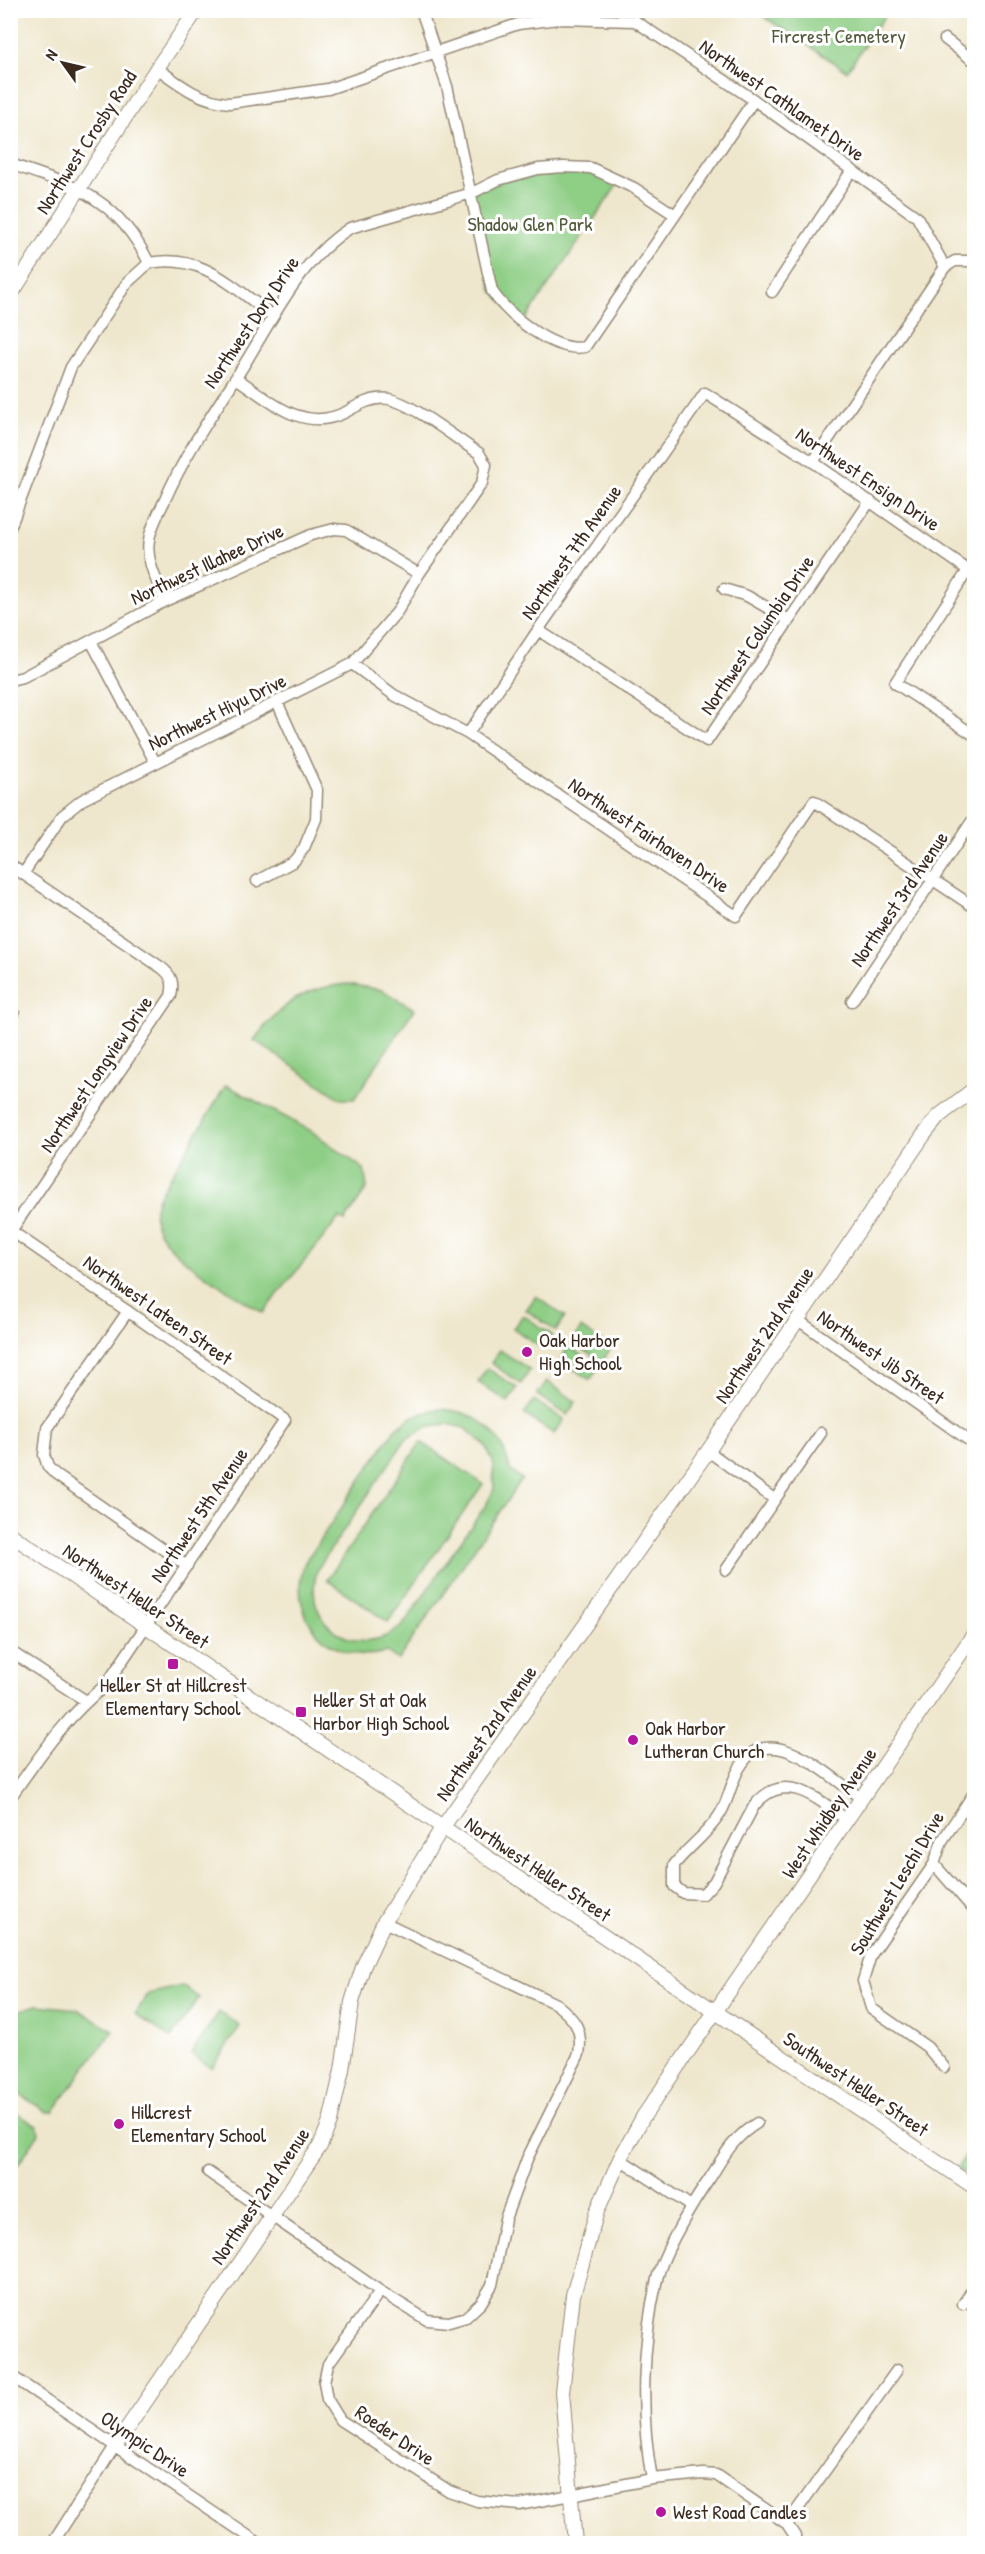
<svg xmlns="http://www.w3.org/2000/svg" width="985" height="2554" viewBox="0 0 985 2554" font-family="'Patrick Hand',sans-serif">
	<style>
		.green { fill: #8ece85; stroke: #647c52; stroke-width: 1.5; fill-rule: evenodd }
		.lines { fill: none; stroke-linecap: round; stroke-linejoin: round }
		.street-casing { stroke: #958876; stroke-width: 13 }
		.secondary-casing { stroke: #958876; stroke-width: 16 }
		.street { stroke: #fff; stroke-width: 10 }
		.secondary { stroke: #fff; stroke-width: 14 }
		.poi-dot { fill: #b5179e; stroke: #fff; stroke-width: 2 }
		.labels { text-anchor: middle; stroke-width: 6; stroke-linejoin: round; paint-order: stroke }
		.park-label { font-size: 20px; fill: #545b3d; stroke: #fff }
		.street-label { font-size: 20px; fill: #3b2a1e; stroke: #fff }
		.poi-label { font-size: 20px; fill: #3b2a1e; stroke: #fff; text-anchor: start }
	</style>
	<rect width="100%" height="100%" fill="#fff"/>
	<filter id="ink" filterUnits="userSpaceOnUse"><feTurbulence type="fractalNoise" baseFrequency=".0167" numOctaves="2"/><feDisplacementMap in="SourceGraphic" scale="12" xChannelSelector="R" yChannelSelector="G"/><feConvolveMatrix kernelMatrix="1 2 1 2 8 2 1 2 1" color-interpolation-filters="sRGB"/></filter>
	<filter id="wash" filterUnits="userSpaceOnUse"><feTurbulence type="fractalNoise" baseFrequency=".008" numOctaves="4" result="noise"/><feDisplacementMap in="SourceGraphic" scale="24" xChannelSelector="R" yChannelSelector="G"/><feGaussianBlur stdDeviation="1.35" result="paint"/><feColorMatrix in="noise" values="0 0 0 0 0 0 0 0 0 0 0 0 0 0 0 0 0 1.4 0 .05"/><feComposite in="paint" operator="in"/></filter>
	<g filter="url(#wash)">
		<rect width="100%" height="100%" fill="#efe7cd"/>
		<path class="green" d="M755,11L888,10V11L847,71Z
			M591,168L620,181L523,323L492,291L472,193L520,174Z
			M348,984L382,990L414,1009L354,1099H341L254,1040C281,1004 302,988 348,984Z
			M226,1085L311,1131L364,1169L367,1188L345,1221L339,1218L263,1313C234,1293 167,1258 156,1225C153,1215 155,1207 158,1197Z
			M536,1296L565,1317L556,1331L526,1310Z
			M523,1315L552,1335L543,1349L513,1328Z
			M581,1328L611,1348L602,1362L572,1342Z
			M569,1346L599,1367L590,1380L560,1360Z
			M500,1350L530,1370L521,1384L491,1363Z
			M487,1368L517,1388L508,1402L478,1382Z
			M547,1381L576,1402L567,1415L537,1395Z
			M534,1400L564,1420L554,1434L524,1414Z
			M436,1409C475,1409 503,1432 510,1470L522,1479L398,1660L387,1652C330,1667 285,1616 305,1562L395,1429L414,1416ZM447,1424L465,1428L485,1445L493,1462L494,1489L486,1505L403,1625C359,1664 298,1624 318,1568L406,1439L429,1426Z
			M421,1442L483,1484L388,1622L327,1580Z
			M182,1986L199,1998L171,2038L135,2014L148,1994Z
			M37,2005L77,2009L113,2030L53,2112H47L11,2089V2013Z
			M219,2012L240,2026L212,2068L191,2054Z
			M11,2109L38,2127L39,2134L11,2174Z
			M974,2142V2180L957,2168Z"/>
	</g>
	<g filter="url(#ink)">
		<g class="lines">
			<defs>
				<path id="street" d="M421,10L447,86L492,291C508,316 555,353 585,347L754,100
					M945,39L974,61
					M157,68C180,85 200,101 230,103L328,89L518,24L559,19L635,21L754,100L917,217L945,267
					M10,164C75,186 117,197 149,263C202,253 231,286 272,315
					M772,292L852,170
					M813,462L945,267L955,261H974
					M10,528L71,367L127,283L149,263
					M724,589L747,596L789,620
					M165,601C158,583 145,560 149,540C151,527 158,514 164,502C183,458 209,419 235,379C269,328 296,262 350,228L472,193L498,180L538,169L563,167L591,168L634,188L675,215
					M538,630L707,741L870,501
					M91,641L155,762
					M352,664L394,695L468,734L736,916L814,801L974,907
					M10,680L23,677L165,601L311,535L334,529L346,530L419,574
					M468,734L538,630L705,393L813,462L968,570L895,683L974,735
					M10,865L162,968C172,976 174,983 171,996L11,1231
					M23,874L62,816L82,800L352,664L397,612L419,574L482,483L486,465L479,453C456,439 414,404 389,399C374,396 358,405 346,412C303,434 271,401 236,378
					M257,881L294,861L304,848L316,819L317,790L278,704
					M852,1001L974,818
					M10,1006L14,1012L10,1024
					M10,1230L285,1420L106,1685C66,1716 39,1757 10,1798
					M128,1311L47,1428L44,1455L48,1467L56,1475L187,1566
					M798,1320L974,1444
					M708,1451L774,1499
					M726,1570L821,1433
					M10,1651L86,1701
					M847,1820C818,1799 784,1768 754,1806L714,1882L703,1894L683,1893L674,1886V1865C689,1846 708,1834 720,1814C730,1798 731,1779 742,1764C771,1719 833,1779 862,1799
					M934,1864L974,1910
					M944,2067L927,2047L871,2008L863,1981L871,1955L934,1864L942,1841L974,1793
					M620,2159L691,2206
					M208,2172L380,2291L427,2320L449,2322L466,2317L481,2303L492,2285L505,2219L527,2159L579,2054C583,2029 575,2019 556,2004L384,1922
					M380,2291L328,2364L324,2382L327,2399L340,2420L449,2491L477,2501L519,2505L652,2479L703,2474L716,2475L787,2524L795,2536L796,2544
					M963,2304L974,2287
					M10,2375L260,2544
					M652,2479C640,2415 642,2344 657,2279C663,2252 694,2201 710,2178C725,2154 733,2138 757,2123
					M974,2490V2506
					M787,2524L897,2370
					M52,2544L115,2446"/>
				<path id="secondary" d="M10,296L157,68L197,10
					M10,1534L974,2187
					M115,2446L320,2146L330,2122L342,2070L352,2002L363,1967L384,1922L442,1828L708,1451L923,1136L939,1116L974,1089
					M575,2544L562,2392L573,2295L597,2211L620,2159L643,2117L974,1634"/>
			</defs>
			<use href="#street" class="street-casing"/>
			<use href="#secondary" class="secondary-casing"/>
			<use href="#street" class="street"/>
			<use href="#secondary" class="secondary"/>
		</g>
	</g>
	<g class="poi-dot">
		<circle cx="527" cy="1352" r="6"/>
		<rect x="167" y="1658" width="12" height="12" rx="3"/>
		<rect x="295" y="1706" width="12" height="12" rx="3"/>
		<circle cx="633" cy="1740" r="6"/>
		<circle cx="119" cy="2124" r="6"/>
		<circle cx="661" cy="2512" r="6"/>
	</g>
	<g class="labels">
		<g class="park-label">
			<text x="839" y="43">Fircrest Cemetery</text>
			<text x="530" y="231">Shadow Glen Park</text>
		</g>
		<g class="street-label">
			<text transform="translate(782 100) rotate(35)" y="7">Northwest Cathlamet Drive</text>
			<text transform="translate(86 142) rotate(-57)" y="7">Northwest Crosby Road</text>
			<text transform="translate(251 322) rotate(-56)" y="7">Northwest Dory Drive</text>
			<text transform="translate(868 479) rotate(34)" y="7">Northwest Ensign Drive</text>
			<text transform="translate(571 552) rotate(-55)" y="7">Northwest 7th Avenue</text>
			<text transform="translate(207 564) rotate(-25)" y="7">Northwest Illahee Drive</text>
			<text transform="translate(757 635) rotate(-56)" y="7">Northwest Columbia Drive</text>
			<text transform="translate(217 712) rotate(-26)" y="7">Northwest Hiyu Drive</text>
			<text transform="translate(649 835) rotate(34)" y="7">Northwest Fairhaven Drive</text>
			<text transform="translate(899 899) rotate(-56)" y="7">Northwest 3rd Avenue</text>
			<text transform="translate(96 1074) rotate(-56)" y="7">Northwest Longview Drive</text>
			<text transform="translate(158 1310) rotate(35)" y="7">Northwest Lateen Street</text>
			<text transform="translate(764 1335) rotate(-56)" y="7">Northwest 2nd Avenue</text>
			<text transform="translate(881 1357) rotate(35)" y="7">Northwest Jib Street</text>
			<text transform="translate(199 1515) rotate(-56)" y="7">Northwest 5th Avenue</text>
			<text transform="translate(136 1596) rotate(34)" y="7">Northwest Heller Street</text>
			<text transform="translate(486 1733) rotate(-55)" y="7">Northwest 2nd Avenue</text>
			<text transform="translate(829 1813) rotate(-56)" y="7">West Whidbey Avenue</text>
			<text transform="translate(538 1869) rotate(34)" y="7">Northwest Heller Street</text>
			<text transform="translate(897 1883) rotate(-59)" y="7">Southwest Leschi Drive</text>
			<text transform="translate(856 2084) rotate(34)" y="7">Southwest Heller Street</text>
			<text transform="translate(260 2196) rotate(-56)" y="7">Northwest 2nd Avenue</text>
			<text transform="translate(395 2435) rotate(34)" y="7">Roeder Drive</text>
			<text transform="translate(145 2444) rotate(34)" y="7">Olympic Drive</text>
		</g>
		<g class="poi-label">
			<text x="539" y="1347">Oak Harbor<tspan x="539" dy="23">High School</tspan></text>
			<text x="173" y="1692" text-anchor="middle">Heller St at Hillcrest<tspan x="173" dy="23">Elementary School</tspan></text>
			<text x="313" y="1707">Heller St at Oak<tspan x="313" dy="23">Harbor High School</tspan></text>
			<text x="645" y="1735">Oak Harbor<tspan x="645" dy="23">Lutheran Church</tspan></text>
			<text x="131" y="2119">Hillcrest<tspan x="131" dy="23">Elementary School</tspan></text>
			<text x="673" y="2519">West Road Candles</text>
		</g>
	</g>
	<rect width="985" height="2554" fill="none" stroke="#fff" stroke-width="36"/>
	<g transform="translate(63 63) rotate(304)" stroke="#ffffff" stroke-width="4.5" paint-order="stroke">
	<path d="M0-4.5L10 22L0 15L-10 22Z" fill="#3b2a1e"/>
	<text y="-9" font-size="16" font-weight="bold" text-anchor="middle" fill="#3b2a1e">N</text>
	</g>
</svg>
